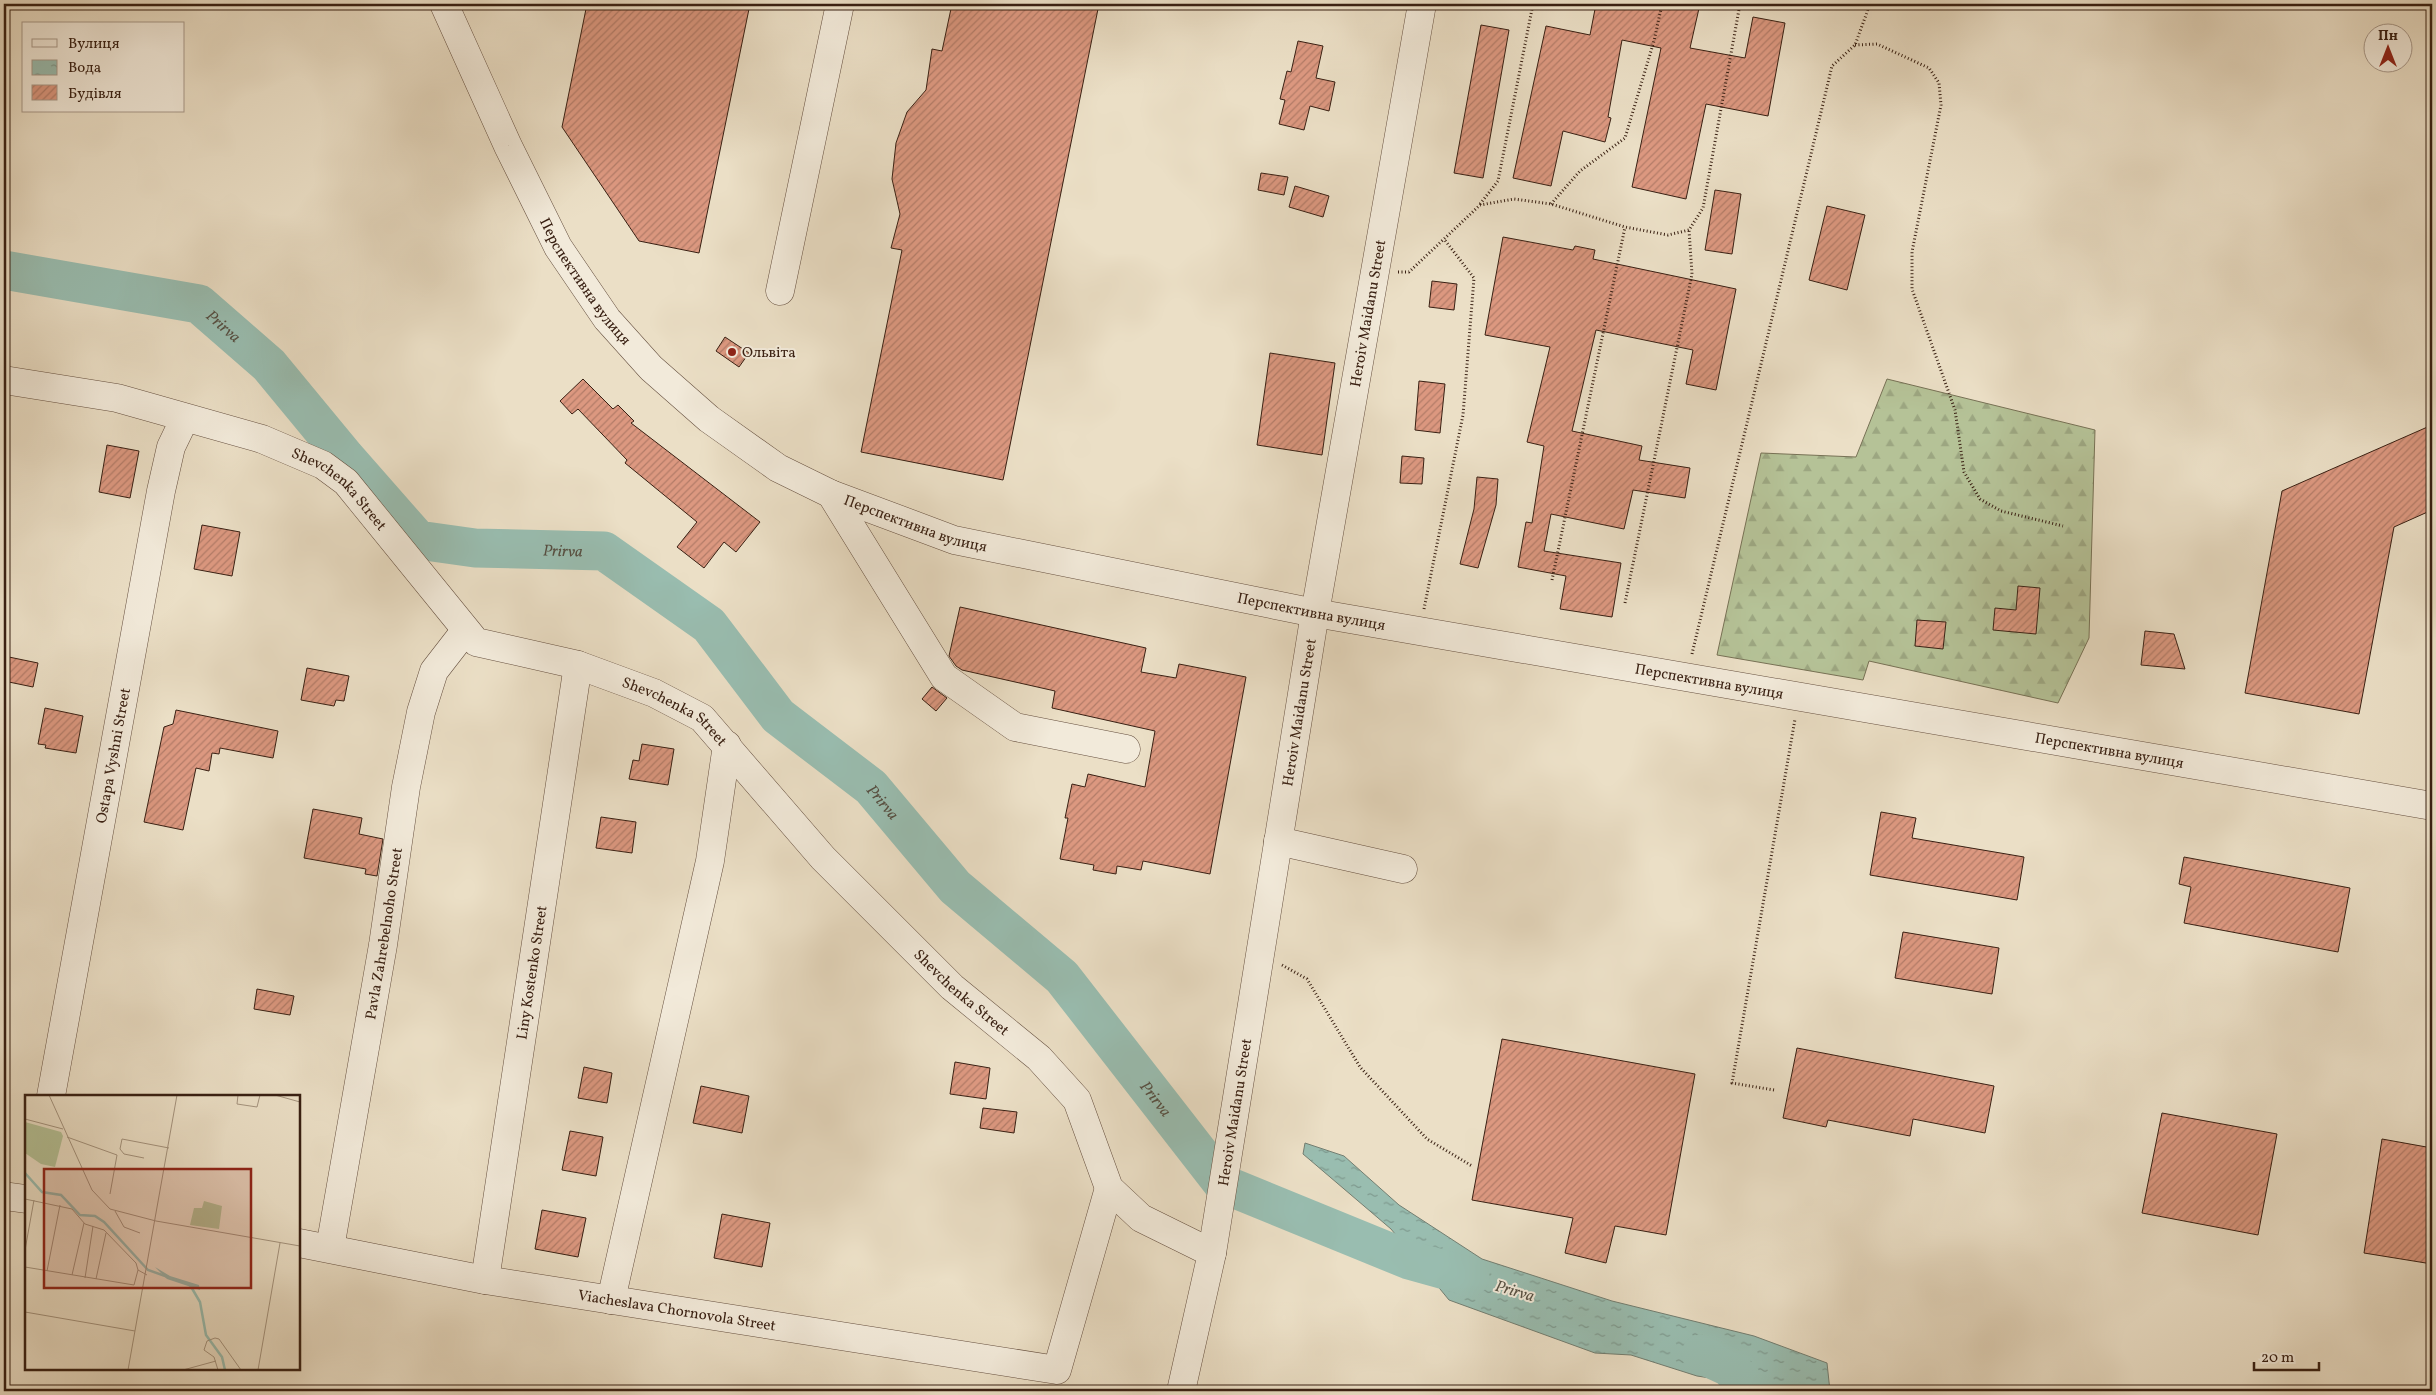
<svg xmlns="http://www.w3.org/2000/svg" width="2436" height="1395" viewBox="0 0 2436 1395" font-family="Vollkorn,serif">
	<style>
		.forest { fill: url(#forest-firs); stroke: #777155 }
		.water { fill: url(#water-ripples); stroke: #737e71 }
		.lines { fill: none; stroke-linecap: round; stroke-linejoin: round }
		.river { stroke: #99bdb0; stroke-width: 39 }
		.building { fill: url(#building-hatch); stroke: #392013 }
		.minor-casing { stroke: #665040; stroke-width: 29 }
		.path { stroke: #392013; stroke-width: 3; stroke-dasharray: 1 2.5; stroke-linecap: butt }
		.minor { stroke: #f2eada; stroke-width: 28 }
		.poi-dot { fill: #8f2418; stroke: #f2eada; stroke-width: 2 }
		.labels { text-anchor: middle; stroke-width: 4; stroke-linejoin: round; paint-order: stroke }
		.street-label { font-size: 15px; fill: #392013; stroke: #f2eada }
		.poi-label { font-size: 15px; fill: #392013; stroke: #f2eada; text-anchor: start }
		.water-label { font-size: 16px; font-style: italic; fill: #564f42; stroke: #f2eada }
		.inset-river { fill: none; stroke: #99bdb0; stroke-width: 2.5 }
		.inset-road { fill: none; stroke: #a4937e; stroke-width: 1 }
		.view { fill: #8f2418; fill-opacity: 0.15; stroke: #8f2418; stroke-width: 2.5 }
		.inset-edge { fill: none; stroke: #392013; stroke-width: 2.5 }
	</style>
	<defs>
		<pattern id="forest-firs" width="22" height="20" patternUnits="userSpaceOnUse" patternTransform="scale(1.25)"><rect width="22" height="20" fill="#b5c297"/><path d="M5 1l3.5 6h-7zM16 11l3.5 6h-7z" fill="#9ca681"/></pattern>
		<pattern id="water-ripples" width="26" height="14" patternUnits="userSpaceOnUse" patternTransform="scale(1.25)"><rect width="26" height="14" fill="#99bdb0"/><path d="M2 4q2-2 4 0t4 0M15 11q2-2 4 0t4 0" fill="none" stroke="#7e998e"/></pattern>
		<pattern id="building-hatch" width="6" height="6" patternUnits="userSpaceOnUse" patternTransform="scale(1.25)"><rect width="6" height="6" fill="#dc9880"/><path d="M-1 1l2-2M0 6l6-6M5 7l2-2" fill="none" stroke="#b37c68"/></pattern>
	</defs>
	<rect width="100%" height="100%" fill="#ebdfc6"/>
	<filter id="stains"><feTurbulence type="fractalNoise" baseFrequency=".004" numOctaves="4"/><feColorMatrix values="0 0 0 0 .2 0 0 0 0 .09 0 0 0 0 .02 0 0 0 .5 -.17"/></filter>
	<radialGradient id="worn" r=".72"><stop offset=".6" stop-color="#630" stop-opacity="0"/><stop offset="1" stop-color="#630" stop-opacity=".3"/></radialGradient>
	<path class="forest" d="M1887,379L2095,430L2089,638L2058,703L1869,661L1863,680L1717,655L1761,453L1856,457Z"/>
	<path class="water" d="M1305,1143L1344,1156L1399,1205L1482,1259L1612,1301L1754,1336L1827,1363L1830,1391H1779L1775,1388L1697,1376L1631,1355L1595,1353L1449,1300L1391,1229L1303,1154Z"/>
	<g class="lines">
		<g class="river">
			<path id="s1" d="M4,270L199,304L269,365L345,457L418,540L475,548L604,551L709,625L778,716L871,787L955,887L1062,977L1223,1184L1409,1260L1470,1277"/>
			<path d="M1701,1354L1729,1367L1752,1391"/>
		</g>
	</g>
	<path class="building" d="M587,4H750L699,253L639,241L562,127Z
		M952,4H1099L1003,480L861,452L902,250L891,248L900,214L892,179L896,143L907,112L926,90L932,49L942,51Z
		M1596,4H1700L1690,48L1745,58L1753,17L1785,23L1768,116L1706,104L1686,199L1632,187L1661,48L1622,40L1608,117L1611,118L1605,142L1563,131L1551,186L1513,178L1546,26L1590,35Z
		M1481,25L1509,30L1483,178L1454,173Z
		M1298,41L1323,46L1316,78L1335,82L1329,111L1310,106L1304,130L1279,124L1285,100L1280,99L1287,71L1291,72Z
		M1261,173L1288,177L1284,195L1258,190Z
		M1295,186L1329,196L1323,217L1289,207Z
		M1715,190L1741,194L1732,254L1705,250Z
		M1827,206L1865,215L1847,290L1809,280Z
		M1503,237L1573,250L1575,246L1595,250L1593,259L1736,289L1716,390L1686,384L1693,350L1596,330L1572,431L1642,446L1639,460L1690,468L1685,498L1633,490L1624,529L1551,514L1544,551L1621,563L1612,617L1560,609L1566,576L1518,567L1526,522L1532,523L1544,446L1527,442L1550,347L1485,335Z
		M1432,281L1457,284L1454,310L1429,307Z
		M725,337L749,353L739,367L716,351Z
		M1270,353L1335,363L1322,455L1257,445Z
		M583,379L613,409L618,405L634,421L631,423L760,522L736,552L724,542L704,568L677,547L697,522L625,463L627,460L578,409L572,414L560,401Z
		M1419,381L1445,384L1440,433L1415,430Z
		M2432,425V510L2394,527L2359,714L2245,693L2282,491Z
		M107,445L139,451L130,498L99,492Z
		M1402,456L1424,458L1422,484L1400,483Z
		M1477,477L1498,479L1496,505L1478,568L1460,564L1474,509Z
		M202,525L240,532L232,576L194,569Z
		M2018,586L2040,588L2036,634L1993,630L1995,608L2016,610Z
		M960,607L1146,648L1141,672L1176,678L1179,664L1246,677L1210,874L1143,861L1141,870L1117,866L1116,874L1093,870L1094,865L1060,859L1068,818H1065L1072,784L1085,787L1088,774L1145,787L1155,731L1052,708L1055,691L962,670L956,666L949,656Z
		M1917,620L1946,622L1943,649L1915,646Z
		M2145,631L2174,634L2185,669L2141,665Z
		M4,656L38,663L33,687L4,681Z
		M307,668L349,676L344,701L336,700L334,706L301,700Z
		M932,687L947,698L936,711L922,699Z
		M45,708L83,716L76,753L45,748L46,745L38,744Z
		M176,710L278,731L273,758L220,748L219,754L212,753L209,771L196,768L183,830L144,822L164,727L173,724Z
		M642,744L674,749L668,785L629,779L633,760L639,761Z
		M313,809L362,818L359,834L383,839L377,876L365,874L366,869L304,858Z
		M1881,812L1916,818L1912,838L2024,857L2017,900L1870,875Z
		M601,817L636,822L632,853L596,848Z
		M2184,857L2350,888L2338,952L2184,923L2191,887L2179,884Z
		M1903,932L1999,948L1992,994L1895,978Z
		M257,989L294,996L290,1015L254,1009Z
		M1502,1039L1695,1074L1666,1235L1615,1226L1606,1263L1565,1253L1573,1218L1472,1200Z
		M1797,1048L1994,1086L1985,1133L1913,1119L1910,1136L1828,1120L1826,1127L1783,1118Z
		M955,1062L990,1068L986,1099L950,1094Z
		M584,1067L612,1073L607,1103L578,1098Z
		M701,1086L749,1096L742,1133L693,1123Z
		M983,1108L1017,1112L1014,1133L980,1128Z
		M2162,1113L2277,1134L2258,1235L2142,1213Z
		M570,1131L603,1137L596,1176L562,1170Z
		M2382,1139L2432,1148V1264L2364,1253Z
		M542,1210L586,1218L578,1257L535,1249Z
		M722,1214L770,1223L762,1267L714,1258Z"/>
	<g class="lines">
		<defs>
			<g id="minor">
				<path id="s2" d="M444,4L508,146L558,247L607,319L651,368L709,419L778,468L831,494L954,540L1315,613L2432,806"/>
				<path d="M780,291L840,4"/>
				<path id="s3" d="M4,380L117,398L262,439L323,465L346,482L476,642L578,665L654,693L702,718L823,858L952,987L1039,1058L1077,1100L1109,1188L1141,1218L1212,1253"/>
				<path d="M831,494L944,677L1015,727L1126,749"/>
				<path d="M1278,841L1403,869"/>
				<path id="s4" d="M51,1096L161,491L171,447L185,418"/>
				<path d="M4,1196L26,1199"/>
				<path id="s5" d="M299,1243L485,1280L1057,1370L1109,1188"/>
				<path id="s6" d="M330,1248L383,945L406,787L421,712L434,671L465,631"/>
				<path id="s7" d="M485,1280L578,665"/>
				<path d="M611,1300L710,861L727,745"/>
				<path id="s8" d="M1181,1391L1212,1253L1315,613L1422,4"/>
			</g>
		</defs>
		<use href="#minor" class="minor-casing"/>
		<path class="path" d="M1855,45L1877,44L1929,68L1939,83L1941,105L1912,252V289L1955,410L1964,472L1980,499L2001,511L2063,526
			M1480,204L1498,181L1533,4
			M1551,204L1580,171L1625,138L1654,41L1662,4
			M1398,272H1409L1480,205L1514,199L1551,204L1625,227L1668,235L1689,230L1703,208L1740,4
			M1552,580L1625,227
			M1625,603L1692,274L1689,230
			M1424,609L1463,415L1474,278L1444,239
			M1692,654L1832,66L1855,45L1870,4
			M1282,965L1307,979L1360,1067L1427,1139L1472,1166
			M1774,1090L1732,1083L1795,719"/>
		<use href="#minor" class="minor"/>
	</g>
	<circle class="poi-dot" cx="732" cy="352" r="5"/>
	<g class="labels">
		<g class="street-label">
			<text dy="5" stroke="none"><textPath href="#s2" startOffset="312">Перспективна вулиця</textPath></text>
			<text dy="5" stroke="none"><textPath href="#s8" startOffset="1094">Heroiv Maidanu Street</textPath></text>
			<text dy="5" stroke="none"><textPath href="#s3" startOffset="359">Shevchenka Street</textPath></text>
			<text dy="5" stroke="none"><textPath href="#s2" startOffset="732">Перспективна вулиця</textPath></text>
			<text dy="5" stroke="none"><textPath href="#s2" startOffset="1138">Перспективна вулиця</textPath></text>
			<text dy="5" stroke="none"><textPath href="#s2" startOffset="1542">Перспективна вулиця</textPath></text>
			<text dy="5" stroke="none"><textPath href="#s8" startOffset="689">Heroiv Maidanu Street</textPath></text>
			<text dy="5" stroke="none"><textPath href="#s3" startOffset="779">Shevchenka Street</textPath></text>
			<text dy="5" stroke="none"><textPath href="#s2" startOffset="1948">Перспективна вулиця</textPath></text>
			<text dy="5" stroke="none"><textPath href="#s4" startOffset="346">Ostapa Vyshni Street</textPath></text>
			<text dy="5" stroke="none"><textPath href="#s6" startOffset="319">Pavla Zahrebelnoho Street</textPath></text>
			<text dy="5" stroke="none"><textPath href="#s7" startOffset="311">Liny Kostenko Street</textPath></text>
			<text dy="5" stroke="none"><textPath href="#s3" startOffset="1184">Shevchenka Street</textPath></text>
			<text dy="5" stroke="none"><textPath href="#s8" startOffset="284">Heroiv Maidanu Street</textPath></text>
			<text dy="5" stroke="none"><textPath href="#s5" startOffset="384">Viacheslava Chornovola Street</textPath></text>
		</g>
		<g class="poi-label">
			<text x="742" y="357">Ольвіта</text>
		</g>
		<g class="water-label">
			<text dy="6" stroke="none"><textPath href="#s1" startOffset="231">Prirva</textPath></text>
			<text dy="6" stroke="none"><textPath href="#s1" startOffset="666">Prirva</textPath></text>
			<text dy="6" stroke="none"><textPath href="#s1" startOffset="1086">Prirva</textPath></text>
			<text dy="6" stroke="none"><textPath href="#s1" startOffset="1491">Prirva</textPath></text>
			<text transform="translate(1515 1290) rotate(16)" y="6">Prirva</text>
		</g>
	</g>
	<g transform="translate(25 1095)">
		<rect width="275" height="275" fill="#ebdfc6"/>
		<path d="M179,106L197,111L194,134L165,130L169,113H177Z" fill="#b5c297"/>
		<path d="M0,27L36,37L38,41L30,72L16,69L0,58Z" fill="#b5c297"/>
		<path d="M130,172L145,181L174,190L175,195L142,184Z" fill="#99bdb0"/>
		<path class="inset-river" d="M0,78L17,97L36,100L55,120L70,121L79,127L123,175L143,182M165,190L175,207L181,240L197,262L200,275"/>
		<path class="inset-road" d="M24,0L67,95L85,114L131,126L275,151M213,0L212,9L232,12L235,0M250,0L275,7M0,24L38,34M42,42L92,60L85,99M119,63L99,59L95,54L97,44L144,53M0,104L47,114L60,129L79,135L111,168L113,175L122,180M90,116L99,132L115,138M0,155L9,105M0,172L109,190L113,175M22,176L35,110M47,180L59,128M60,183L68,131M71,184L81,138M0,217L110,236M103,275L152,0M158,275L191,266M193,275L189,262L179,255L182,246L190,243L194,244L216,275M233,275L255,148"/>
		<path class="view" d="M19,74H226V193H19Z"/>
		<rect width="275" height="275" class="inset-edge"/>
	</g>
	<rect width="2436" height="1395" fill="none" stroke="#ebdfc6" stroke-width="20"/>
	<rect x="5" y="5" width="2426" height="1385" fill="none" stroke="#392013" stroke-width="2.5"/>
	<rect x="10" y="10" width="2416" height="1375" fill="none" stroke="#392013"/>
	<rect x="22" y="22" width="162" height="90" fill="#f2eada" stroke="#a8998a"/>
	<rect x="32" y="39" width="25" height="8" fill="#f2eada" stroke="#a8998a"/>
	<text x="68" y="48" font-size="15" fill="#392013">Вулиця</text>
	<rect x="32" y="60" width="25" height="15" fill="url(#water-ripples)" stroke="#a8998a"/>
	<text x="68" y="72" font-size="15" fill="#392013">Вода</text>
	<rect x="32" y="85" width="25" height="15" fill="url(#building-hatch)" stroke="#a8998a"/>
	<text x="68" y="98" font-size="15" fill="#392013">Будівля</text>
	<g transform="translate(2388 48)"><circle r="24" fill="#f2eada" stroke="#a8998a"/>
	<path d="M0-4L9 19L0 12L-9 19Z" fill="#8f2418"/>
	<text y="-8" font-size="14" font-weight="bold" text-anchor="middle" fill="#392013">Пн</text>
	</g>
	<path d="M2254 1362v8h65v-8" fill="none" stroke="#392013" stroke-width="2.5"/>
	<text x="2261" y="1362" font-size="15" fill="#392013" stroke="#f2eada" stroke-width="4" paint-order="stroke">20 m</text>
	<rect width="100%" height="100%" filter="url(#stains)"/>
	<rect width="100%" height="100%" fill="url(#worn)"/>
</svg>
